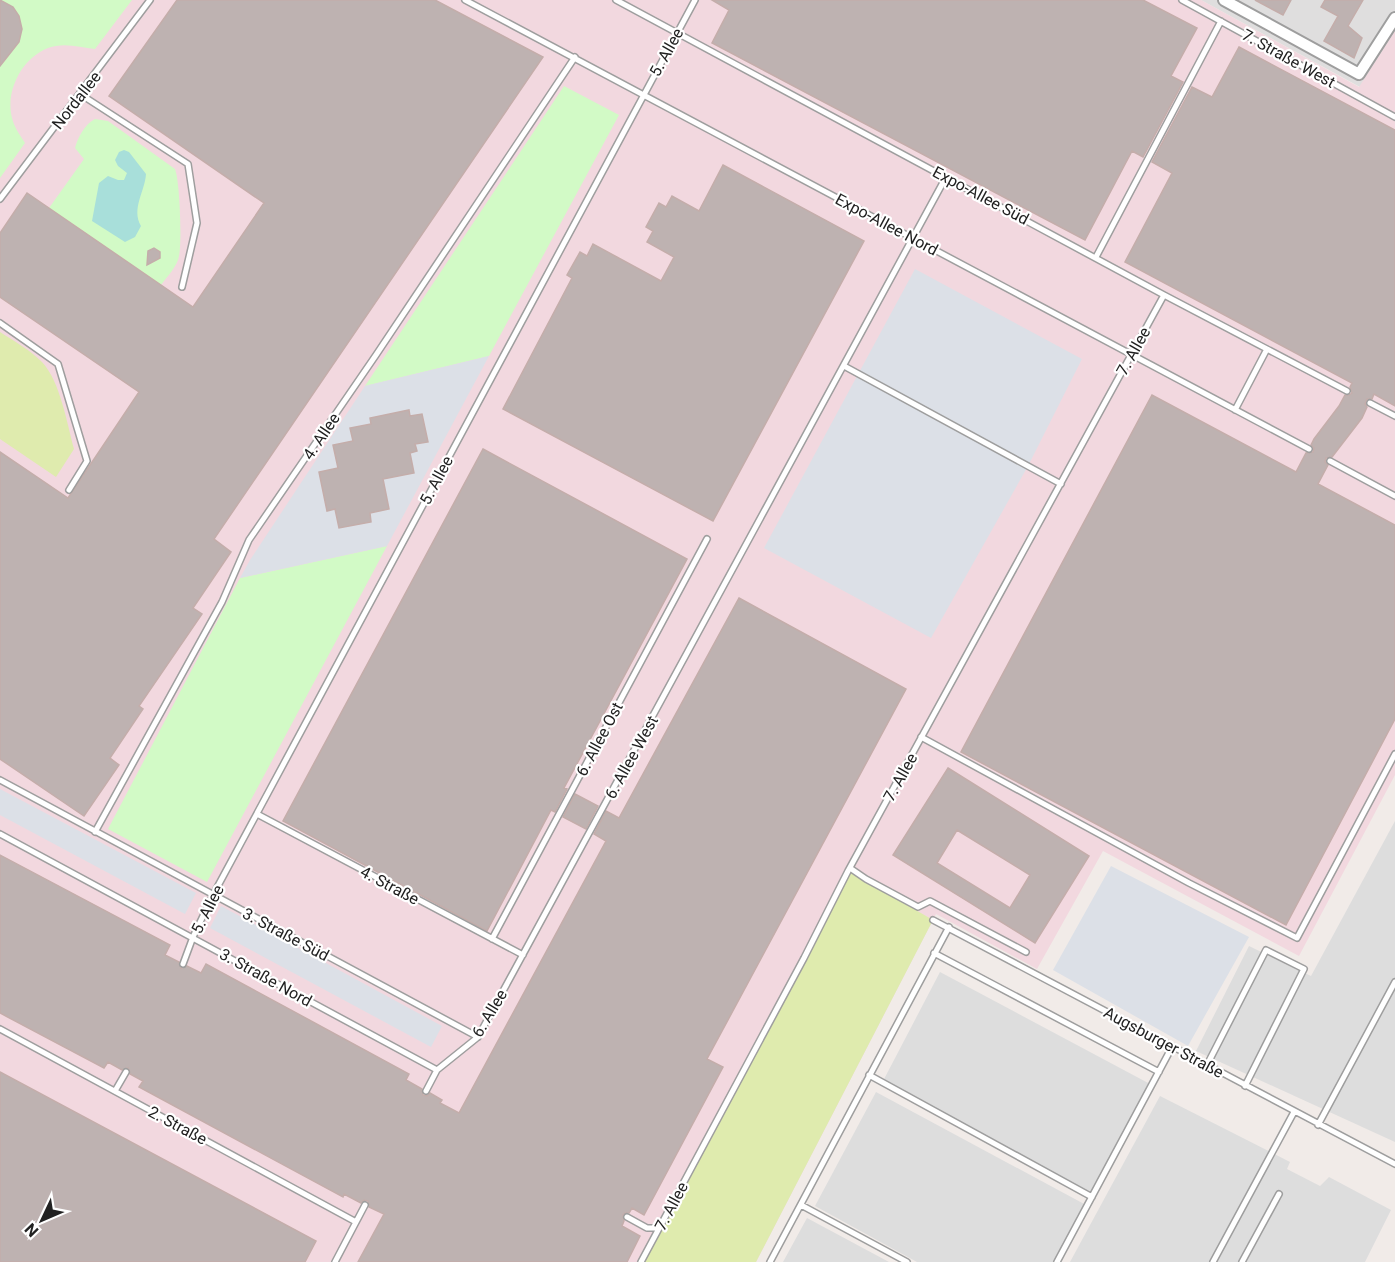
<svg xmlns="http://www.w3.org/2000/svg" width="1395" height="1262" viewBox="0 0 1395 1262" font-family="Roboto,sans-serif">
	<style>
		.residential { fill: #dfdede }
		.commercial { fill: #f2d8df }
		.grass { fill: #dfebae }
		.park { fill: #d2fac6 }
		.parking { fill: #ddd }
		.plaza { fill: #dce0e7; fill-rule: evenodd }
		.water { fill: #a8dfda }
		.building { fill: #beb2b1; stroke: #c4adaa; stroke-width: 1.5; fill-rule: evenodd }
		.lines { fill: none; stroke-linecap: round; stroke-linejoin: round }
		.service-casing { stroke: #9e9e9e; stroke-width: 8 }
		.minor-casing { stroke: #9e9e9e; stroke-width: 14 }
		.service { stroke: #fff; stroke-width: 5 }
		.minor { stroke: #fff; stroke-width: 10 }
		.labels { text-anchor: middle; stroke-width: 4.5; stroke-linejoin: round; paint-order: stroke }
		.street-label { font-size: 16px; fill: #212121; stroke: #fff }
	</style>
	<rect width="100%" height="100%" fill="#f1ebe8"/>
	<path class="residential" d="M1201,0H1395V31L1360,87Z"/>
	<path class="commercial" d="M0,0H1201L1359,87L1395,31V775L1299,956L1103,851L1037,969L936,914L756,1262H0Z"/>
	<path class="grass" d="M0,332C14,341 30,350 42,362C60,381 67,423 74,449L56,477L0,439Z
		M848,871L933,920L756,1262H641Z"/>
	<path class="park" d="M0,0H132L95,49C80,47 63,42 48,48C22,58 5,91 12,118C14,127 20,135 25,143L0,178Z
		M564,86L619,115L489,356L365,386Z
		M95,119L108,121L175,169C180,182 182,242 179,256C178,265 167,277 161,285L49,208L84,159L75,148C78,137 85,124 95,119Z
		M387,546L207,882L108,829L240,578Z"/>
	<path class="parking" d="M1395,821V1142L1196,1051L1249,946L1311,976Z
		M940,972L1150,1084L1091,1195L882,1083Z
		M876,1092L1086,1205L1055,1262H917L815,1206Z
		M1160,1096L1290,1162L1287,1169L1320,1186L1329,1177L1391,1210L1365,1262H1070Z
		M807,1218L889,1262H783Z"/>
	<path class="plaza" d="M915,269L1082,359L1028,466L931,638L764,548Z
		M489,356L387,546L240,578L250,560L365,386ZM409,411L410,416L428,442L415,444L417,451L410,453L414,473L383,479L389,509L370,513L371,522L339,528L335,509L327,510L319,472L338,468L333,445L353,441L350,428L371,424L370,418Z
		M0,789L196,893L185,914L0,815Z
		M1111,866L1249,937L1188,1046L1053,970Z
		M221,906L442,1026L431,1047L210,928Z"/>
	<path class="water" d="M124,150L129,152L146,174C145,191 131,209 141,226L135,237L125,242L92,221L99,183L108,176L118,180H124L127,173L118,166L115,160L119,152Z"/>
	<path class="building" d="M0,0L13,7L19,16L22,29L19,42L0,66Z
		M177,0H435L543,57L214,539L231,552L193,608L202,614L139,706L143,709L110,758L119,765L84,816L0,759V452L68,498L139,392L0,297V233L27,193L193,307L264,203L109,96Z
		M712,0H1143L1197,28L1171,76L1183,82L1143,157L1132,151L1085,240L712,43L729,10Z
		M1255,0H1291L1283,15Z
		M1325,0H1363L1348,26L1362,38L1354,58L1324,41L1338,16L1321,7Z
		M1239,47L1395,130V406L1374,394L1372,399H1367L1365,404L1367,407L1362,418L1332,457L1326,458L1325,462L1328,465L1318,484L1395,525V719L1286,925L961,752L1152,395L1296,472L1306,453L1313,452L1314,448L1311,445L1314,439L1339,406L1345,395H1349L1352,393L1350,387L1352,383L1125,262L1172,173L1152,162L1192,87L1212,97Z
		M723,165L864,241L713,521L503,409L572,278L567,275L580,252L587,256L593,244L661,281L674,257L647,242L653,231L646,227L659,203L666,207L672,196L699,211Z
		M154,248L160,252V258L147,265L148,251Z
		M409,410L410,416L422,414L428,442L415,444L417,451L410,453L414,473L383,479L389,509L370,513L371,522L339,528L335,509L327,511L319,472L338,468L333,445L353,441L350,428L371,424L370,418Z
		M483,449L687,559L564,788L567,789L555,812L551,810L487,931L283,821Z
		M739,598L906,689L707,1059L723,1067L644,1215L632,1208L629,1213H625L623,1215L624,1221L622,1226L640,1236L627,1262H358L384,1214L369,1207L368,1201L364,1200L361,1203L344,1194L343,1197L139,1087L143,1081L130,1074L128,1068L122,1070L108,1062L104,1068L0,1013V855L170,945L165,955L179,962L181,968L187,966L201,973L206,964L409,1074L406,1080L422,1089L423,1095L427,1096L430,1093L442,1100L440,1103L459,1113L606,841L594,834L606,811L619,818Z
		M948,768L1089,856L1035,943L893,855ZM957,830L1030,875L1010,908L937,863Z
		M575,794L598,806L586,829L563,817Z
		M0,1072L316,1241L305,1262H0Z"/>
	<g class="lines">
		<defs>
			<path id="service" d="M465,0L1309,449
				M616,0L1164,295L1347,391
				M1182,0L1395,117
				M80,94L188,164L197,223L182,287
				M0,199L150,0
				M1096,257L1221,21
				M0,323L58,364L87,461L69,490
				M844,366L1061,484
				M1370,403L1395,416
				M1235,410L1267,349
				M1330,461L1395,496
				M921,737L1189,883L1297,938L1395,754
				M0,780L478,1037
				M257,814L523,955
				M95,832L222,602L249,540L376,355L575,57
				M0,834L437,1070
				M850,868L866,879L918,907L930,901L1026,952
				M933,920L1395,1164
				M492,939L707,539
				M934,953L1159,1072
				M183,964L193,937L213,895L695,0
				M0,1029L356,1222
				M1207,1065L1266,950L1304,969L1245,1086
				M869,1075L1092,1197
				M115,1091L126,1072
				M426,1091L437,1070L478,1037L946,177
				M1318,1125L1395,982
				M801,1205L907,1262
				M627,1217L647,1228H659
				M335,1262L365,1205
				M641,1262L804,958L848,871L1164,295
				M770,1262L949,927
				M1057,1262L1172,1047
				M1213,1262L1294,1112
				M1242,1262L1279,1194"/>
			<path id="minor" d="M1224,0L1359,74L1395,18"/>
		</defs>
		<use href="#service" class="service-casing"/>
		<use href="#minor" class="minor-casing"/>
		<use href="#service" class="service"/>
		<use href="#minor" class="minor"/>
	</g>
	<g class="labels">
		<g class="street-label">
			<text transform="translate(666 52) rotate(-61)" y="6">5. Allee</text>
			<text transform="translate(1289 58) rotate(29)" y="6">7. Straße West</text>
			<text transform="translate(76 100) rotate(-52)" y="6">Nordallee</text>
			<text transform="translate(981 195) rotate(28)" y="6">Expo-Allee Süd</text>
			<text transform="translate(887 224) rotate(28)" y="6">Expo-Allee Nord</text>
			<text transform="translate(1133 351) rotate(-61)" y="6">7. Allee</text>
			<text transform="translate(321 436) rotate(-56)" y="6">4. Allee</text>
			<text transform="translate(436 480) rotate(-62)" y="6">5. Allee</text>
			<text transform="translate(599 739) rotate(-62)" y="6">6. Allee Ost</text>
			<text transform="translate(631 757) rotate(-61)" y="6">6. Allee West</text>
			<text transform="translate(900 777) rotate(-61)" y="6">7. Allee</text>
			<text transform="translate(390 885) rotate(28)" y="6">4. Straße</text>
			<text transform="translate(207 909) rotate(-63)" y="6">5. Allee</text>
			<text transform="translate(286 934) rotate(28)" y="6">3. Straße Süd</text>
			<text transform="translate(266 977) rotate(29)" y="6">3. Straße Nord</text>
			<text transform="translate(489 1013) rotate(-59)" y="6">6. Allee</text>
			<text transform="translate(1164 1042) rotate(28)" y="6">Augsburger Straße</text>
			<text transform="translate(178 1125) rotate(28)" y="6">2. Straße</text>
			<text transform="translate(671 1206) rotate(-62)" y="6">7. Allee</text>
		</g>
	</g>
	<g transform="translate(42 1220) rotate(226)" stroke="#ffffff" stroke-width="4.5" paint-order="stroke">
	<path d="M0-4.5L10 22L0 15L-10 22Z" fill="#212121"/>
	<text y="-9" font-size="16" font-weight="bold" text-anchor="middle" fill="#212121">N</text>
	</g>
</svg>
